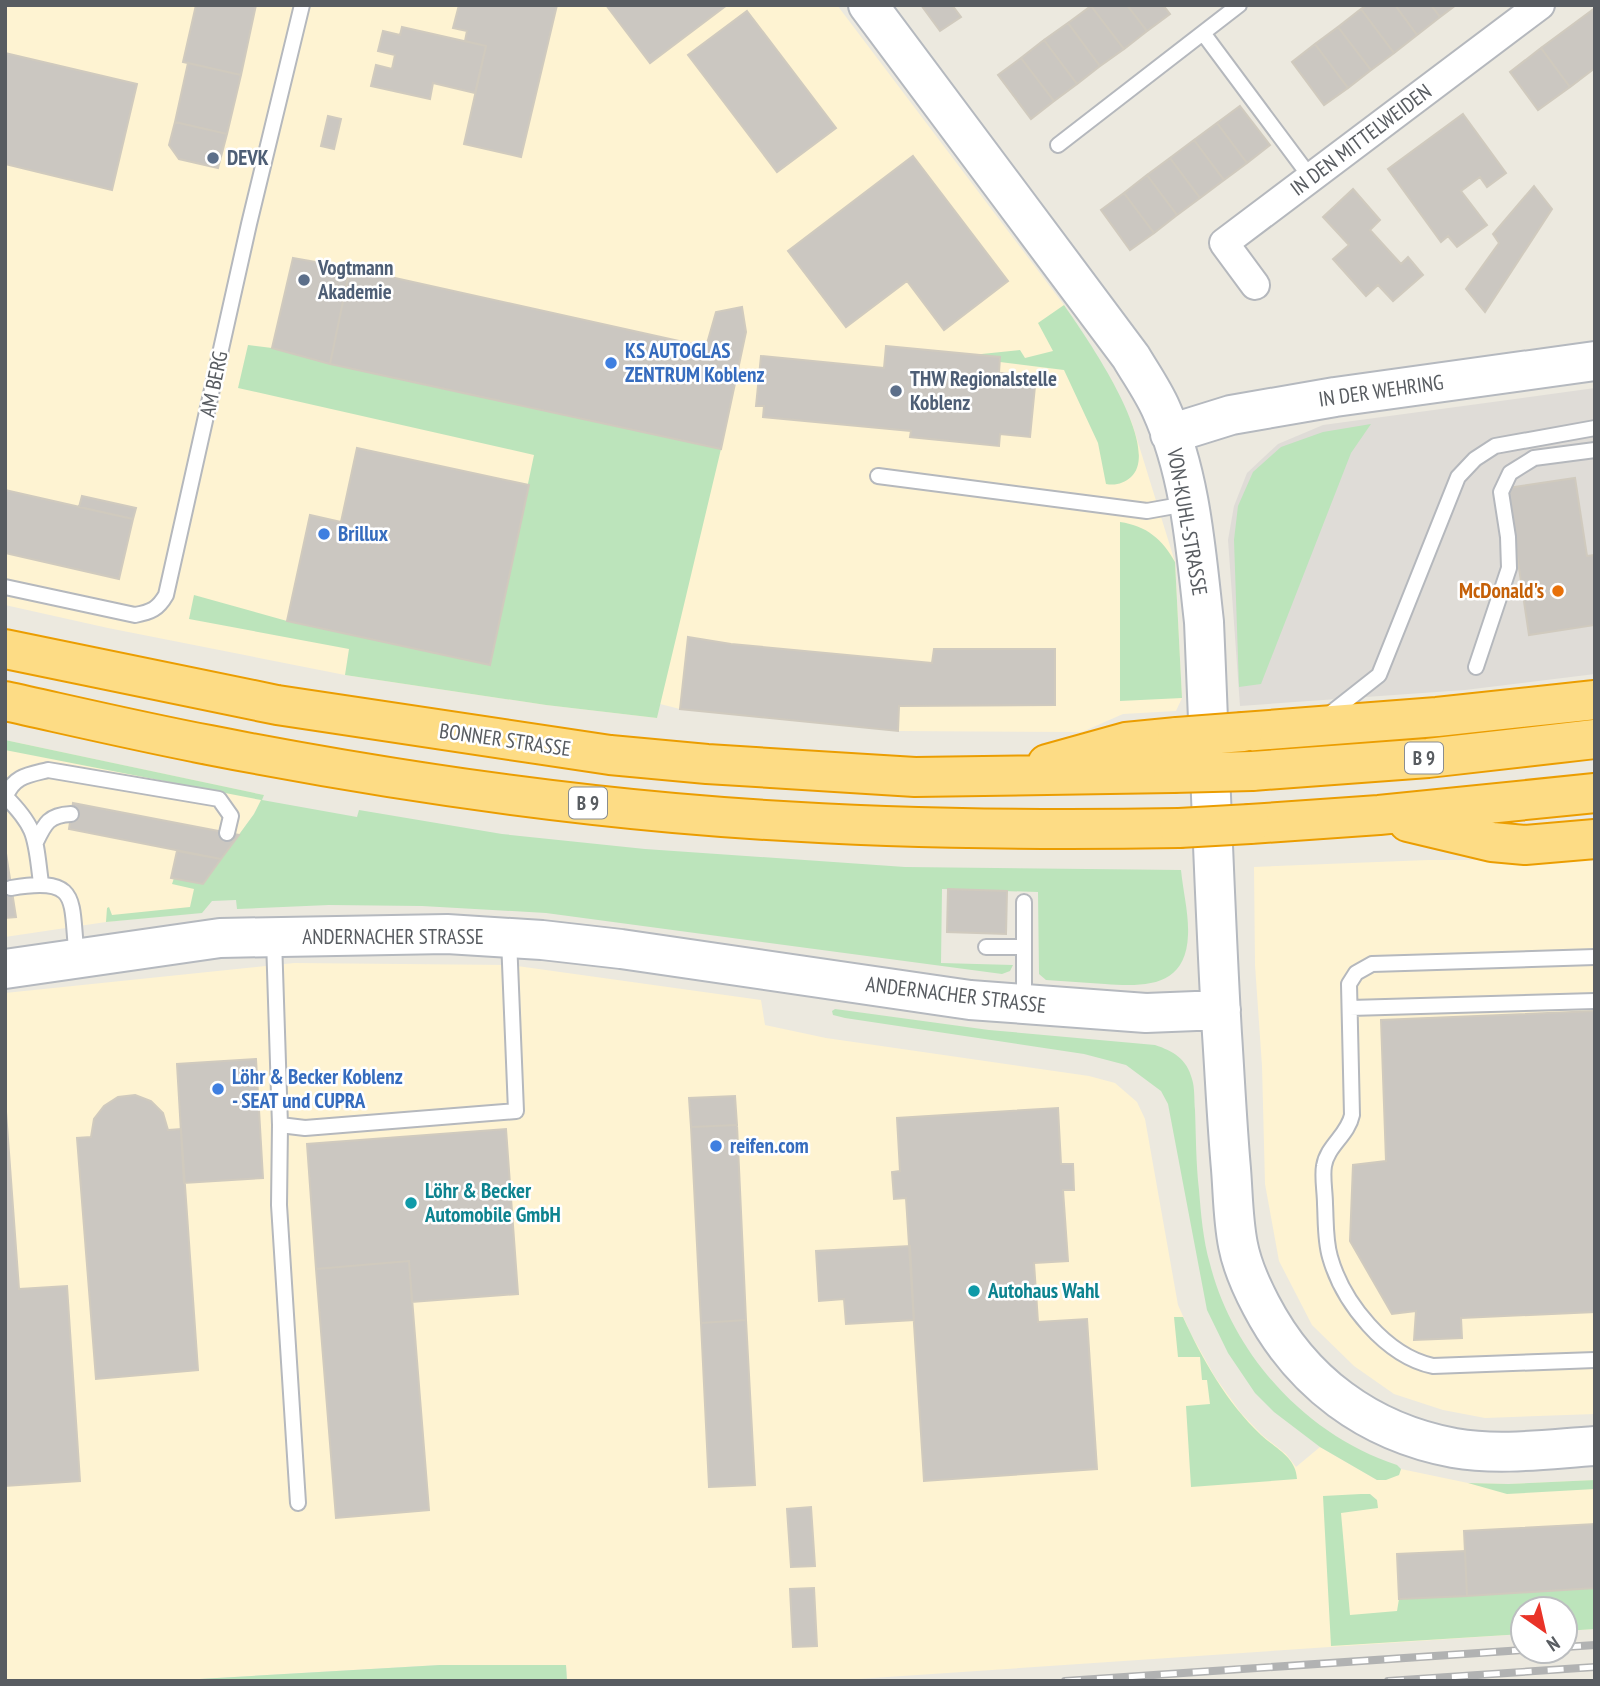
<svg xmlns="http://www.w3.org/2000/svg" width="1600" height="1686" viewBox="0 0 1600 1686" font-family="'PT Sans Narrow',sans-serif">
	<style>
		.commercial { fill: #fef3d2 }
		.industrial { fill: #dfdcd7 }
		.green { fill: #bce4bb }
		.building { fill: #cbc7c1; stroke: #d0cabe; stroke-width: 2 }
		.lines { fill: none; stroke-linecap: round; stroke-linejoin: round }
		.lane-casing { stroke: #b5b8bd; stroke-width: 18 }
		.street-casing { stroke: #b5b8bd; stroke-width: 32 }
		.secondary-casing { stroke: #b5b9bf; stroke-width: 42 }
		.highway-casing { stroke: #eb9d00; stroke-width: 42 }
		.lane { stroke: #fff; stroke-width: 14 }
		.street { stroke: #fff; stroke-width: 28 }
		.secondary { stroke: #fff; stroke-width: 38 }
		.highway { stroke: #fddc85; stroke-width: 38 }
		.rail-casing { stroke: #b1b2b2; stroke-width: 8 }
		.rail { stroke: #fff; stroke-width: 5; stroke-dasharray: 16; stroke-linecap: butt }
		.highway-bridge-casing { stroke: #eb9d00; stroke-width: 42; stroke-linecap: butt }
		.highway-bridge { stroke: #fddc85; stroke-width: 38 }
		.service-dot { fill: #5c6f8a; stroke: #fff; stroke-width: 2.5 }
		.shop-dot { fill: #3f7fe0; stroke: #fff; stroke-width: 2.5 }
		.food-dot { fill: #e8710a; stroke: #fff; stroke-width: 2.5 }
		.culture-dot { fill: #0f9aa8; stroke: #fff; stroke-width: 2.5 }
		.labels { text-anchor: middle; stroke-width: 5; stroke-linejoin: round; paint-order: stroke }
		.shield { fill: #fff; stroke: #8a8d90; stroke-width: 2 }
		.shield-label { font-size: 19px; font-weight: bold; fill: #585c61 }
		.street-label { font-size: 21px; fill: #585c61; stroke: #fff }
		.service-label { font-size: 21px; font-weight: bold; fill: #4e5e75; stroke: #fff; text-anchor: start }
		.shop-label { font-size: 21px; font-weight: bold; fill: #366cbe; stroke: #fff; text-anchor: start }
		.food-label { font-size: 21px; font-weight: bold; fill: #c56008; stroke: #fff; text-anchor: end }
		.culture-label { font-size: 21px; font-weight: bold; fill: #0d838f; stroke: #fff; text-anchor: start }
	</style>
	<rect width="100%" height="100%" fill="#ece9df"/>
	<path class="commercial" d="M5,5H837L1064,305L1112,381L1132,423L1175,562L1182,698L1176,711L1123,714L1082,732L898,731L680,709L660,704L657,718L546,705L345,675L108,628L5,605Z
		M5,740L160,773L264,795L254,814L203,884L190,913L106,922L5,937Z
		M1595,855V1414L1485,1418L1443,1410L1394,1394L1354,1366L1312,1325L1279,1261L1265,1184L1262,1066L1255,965L1254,867L1428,860H1546Z
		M294,963L510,965L761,1000L765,1025L826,1038L1089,1076L1115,1083L1137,1102L1145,1119L1178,1305L1191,1334L1215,1377L1241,1413L1262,1435L1286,1454L1296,1467L1320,1447L1377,1480L1399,1475L1401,1469L1468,1483L1508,1484L1595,1480V1629L1565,1631V1609H1523V1634L828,1681H567L566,1665H440L165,1681H5V993Z"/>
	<path class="industrial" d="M1595,388V674L1465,690L1240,706L1228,540L1234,506L1247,473L1278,444L1323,425Z"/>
	<path class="green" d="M1064,305C1084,334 1164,447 1131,477C1124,483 1116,486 1106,484L1098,443L1064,370L1000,362V357L972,355L1020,350L1025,358L1053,351L1038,323Z
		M248,345L272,348L330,364L721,449L657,718L546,705L345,675L349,649L189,619L194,595L287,621L490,665L534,455L238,388Z
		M1371,424L1351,453L1261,684L1239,687L1234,540L1238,506L1253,472L1281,447L1323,432Z
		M1120,522C1147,526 1162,539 1175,562L1182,698L1120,701Z
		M5,740L264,795L262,800L357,817L359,810L502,834L645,849L905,867L1181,870C1183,891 1189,914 1188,935C1186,987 1146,987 1105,984C1085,983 1066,981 1046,980L1039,974L1038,892L942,889L941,963L1013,965L1010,971L1002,974L546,913L422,906L329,905L237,909L236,900L212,901L202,913L106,922L107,908L109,907L112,915L190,907L194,889L172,884L174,878L203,884L254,814L261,800L5,750Z
		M835,1009L989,1030L1155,1045C1173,1051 1187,1059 1192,1079C1195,1088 1194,1100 1195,1110C1196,1137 1196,1164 1199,1190C1201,1214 1203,1240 1210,1264C1233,1355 1307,1436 1397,1465L1401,1469L1399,1475L1386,1480H1377L1320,1447L1274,1412L1255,1393L1228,1353L1207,1310L1168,1104L1161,1091L1126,1065L1084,1054L845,1018L833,1015L832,1011Z
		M1183,1317C1202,1359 1227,1403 1261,1435C1276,1449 1296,1457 1297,1479L1191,1487L1186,1406L1210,1404L1207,1380H1202L1200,1357H1178L1174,1317Z
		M1595,1480V1489L1507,1494L1468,1483L1508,1484Z
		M1361,1494H1370L1377,1500L1378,1508L1341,1513L1350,1615L1397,1611L1399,1599L1595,1588V1629L1565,1631V1609H1523V1634L1331,1646L1323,1496Z
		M440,1665H566L567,1681H165Z"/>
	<path class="building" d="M196,5H256L241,75L183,62Z
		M459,5H557L521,157L464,144L486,46L465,41L467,31L453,28Z
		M606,5H727L650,63Z
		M921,5H952L961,17L940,31Z
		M1127,5H1163L1170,14L1147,31Z
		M1127,5L1147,31L1124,49L1091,6Z
		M1367,5H1395L1417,35L1394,53L1361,9Z
		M1395,5H1431L1440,17L1417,35Z
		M1431,5H1456L1440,17Z
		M1091,6L1124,49L1100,66L1068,23Z
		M1595,8V68L1570,87L1541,48Z
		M1361,9L1394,53L1371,70L1338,27Z
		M747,11L836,128L777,172L688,55Z
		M1068,23L1100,66L1077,84L1044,40Z
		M402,27L486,46L475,93L433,83L430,99L371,86L376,65L392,69L395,55L378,51L383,31L400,35Z
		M1338,27L1371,70L1348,88L1315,44Z
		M1044,40L1077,84L1054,101L1021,58Z
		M1315,44L1348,88L1324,105L1292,62Z
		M1541,48L1570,87L1538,110L1510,72Z
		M5,53L137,84L112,190L5,164Z
		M1021,58L1054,101L1031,119L998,75Z
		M188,63L241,75L227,134L175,122Z
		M1240,106L1270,145L1247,163L1217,123Z
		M1463,114L1506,173L1487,187L1480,177L1461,191L1487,225L1457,247L1448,236L1441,242L1388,169Z
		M328,116L341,119L334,149L321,146Z
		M175,122L227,134L218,168L179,159L169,145Z
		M1217,123L1247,163L1224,180L1194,140Z
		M1194,140L1224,180L1200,198L1170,158Z
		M913,156L1008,281L944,330L907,281L846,327L788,251Z
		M1170,158L1200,198L1177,215L1147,175Z
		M1147,175L1177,215L1154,233L1124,193Z
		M1534,186L1552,209L1485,312L1466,289L1499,243L1493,234Z
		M1353,189L1380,220L1370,230L1401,264L1408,257L1423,275L1393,301L1378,285L1366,296L1333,259L1349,245L1323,217Z
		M1124,193L1154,233L1130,250L1101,210Z
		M293,258L350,268L330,364L272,348Z
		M350,268L706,347L716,312L742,307L746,332L721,449L330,364Z
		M886,346L1000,357L999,373L1036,376L1030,437L1000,434L999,446L910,437L911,431L763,417L764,406H756L761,356L884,368Z
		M357,448L529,485L490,665L287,621L310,515L341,522Z
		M1575,478L1587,556L1595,555V625L1529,635L1507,488Z
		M5,490L133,519L119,579L5,553Z
		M82,496L136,508L133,519L79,507Z
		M688,637L731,644L932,663L934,649H1055V705L899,706L898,731L680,709Z
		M73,803L239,835L221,859L69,829Z
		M5,847L16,917L5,918Z
		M177,851L221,859L203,884L171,878Z
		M948,889L1007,891L1006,934L947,932Z
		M1595,1011V1312L1461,1318L1462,1338L1414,1340L1416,1311L1392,1314L1350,1241L1353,1165L1386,1161L1381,1020Z
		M256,1059L263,1178L184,1183L177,1064Z
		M135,1095L151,1101L163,1113L168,1130L181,1129L198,1370L96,1379L77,1138L91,1137L94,1119L104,1106L118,1097Z
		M735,1096L737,1125L691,1127L689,1098Z
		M5,1098L19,1289L67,1286L80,1481L5,1486Z
		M1058,1108L1061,1164H1073L1074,1190H1063L1068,1261L1034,1263L1038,1322L1087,1319L1097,1469L924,1481L906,1198L894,1199L892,1172L900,1171L897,1118Z
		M737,1125L746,1320L701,1323L691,1127Z
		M506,1129L518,1294L412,1302L409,1261L316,1269L307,1144Z
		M910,1246L914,1320L846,1324L844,1299L819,1301L816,1251Z
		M409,1261L429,1510L336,1518L316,1269Z
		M746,1320L755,1485L709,1487L701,1323Z
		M811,1507L815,1566L791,1567L787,1509Z
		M1595,1524V1588L1467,1596L1464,1531Z
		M1465,1551L1467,1596L1399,1599L1397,1554Z
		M814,1588L817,1646L793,1647L790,1589Z"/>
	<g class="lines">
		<defs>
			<path id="lane" d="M1203,33L1311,178
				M1058,145L1239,5
				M878,476L1147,511L1186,504
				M5,587L135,615C151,612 158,609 166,595L249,224L302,5
				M1476,667L1509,568L1508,537L1501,492L1510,473L1534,458L1595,450
				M1327,716L1379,675L1458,477L1475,459L1495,446L1595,428
				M5,796C38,829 35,839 41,883
				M6,796C14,776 28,775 48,770L219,799L231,816L227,833
				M36,842C45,823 49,815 71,814
				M11,888C82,876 70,900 77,958
				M1024,902V1003
				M274,939L280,1125L279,1205L298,1503
				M986,947H1024
				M1595,957L1372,964L1356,973L1349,984L1352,1115C1348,1135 1327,1146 1324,1166C1322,1177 1325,1192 1325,1204C1326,1221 1325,1240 1330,1257C1343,1303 1386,1356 1433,1366L1595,1360
				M1350,1008L1595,1001
				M280,1125L305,1128L516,1111L509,939"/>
			<path id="street" d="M1255,285L1224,243L1540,5"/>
			<path id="secondary" d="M868,5L1131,357C1141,374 1153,391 1161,409C1191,475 1196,552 1204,622C1210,759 1214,897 1222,1034C1225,1079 1227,1124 1231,1169C1233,1194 1233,1220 1238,1245C1242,1266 1251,1286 1261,1305C1301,1382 1368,1432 1454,1448C1500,1456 1548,1449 1595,1446
				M1170,434L1231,415L1335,397L1595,361
				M5,969L220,938L447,934L542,940L621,949L970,1000L1146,1013L1221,1010"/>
			<path id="highway" d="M5,649L277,705L610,755L707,764L915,777L1173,773
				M5,701C73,716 141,732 209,745C362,775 518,799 674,813C842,828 1011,831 1179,828
				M1243,732L1437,717L1595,700
				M1047,764L1126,742L1177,737
				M1252,771L1428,758L1595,739
				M1408,822L1492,842L1525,845L1595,839
				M1250,824L1379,815L1595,793"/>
		</defs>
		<use href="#lane" class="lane-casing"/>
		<use href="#street" class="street-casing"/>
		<use href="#secondary" class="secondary-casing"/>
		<use href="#highway" class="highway-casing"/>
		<use href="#lane" class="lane"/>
		<use href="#street" class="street"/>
		<use href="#secondary" class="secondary"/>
		<use href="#highway" class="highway"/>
		<defs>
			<path id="rail" d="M1565,1647L1595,1645
				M1065,1681L1523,1650
				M1388,1681L1595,1667"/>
		</defs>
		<use href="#rail" class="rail-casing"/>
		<use href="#rail" class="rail"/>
		<defs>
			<path id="highway-bridge" d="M1177,737L1243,732
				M1173,773L1252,771
				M1179,828L1250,824"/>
		</defs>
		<use href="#highway-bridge" class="highway-bridge-casing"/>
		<use href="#highway-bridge" class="highway-bridge"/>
	</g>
	<g class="service-dot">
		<circle cx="213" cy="158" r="7"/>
		<circle cx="304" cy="280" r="7"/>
		<circle cx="896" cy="391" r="7"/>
	</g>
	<g class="shop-dot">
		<circle cx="611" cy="363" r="7"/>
		<circle cx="324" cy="534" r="7"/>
		<circle cx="218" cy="1089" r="7"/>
		<circle cx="716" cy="1146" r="7"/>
	</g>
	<circle class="food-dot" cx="1558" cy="591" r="7"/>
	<g class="culture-dot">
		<circle cx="411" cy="1203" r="7"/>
		<circle cx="974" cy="1291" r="7"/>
	</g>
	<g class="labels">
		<g class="shield">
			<rect x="1405" y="742.5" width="38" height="31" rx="5"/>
			<rect x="569" y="787.5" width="38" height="31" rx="5"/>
		</g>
		<g class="shield-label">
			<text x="1424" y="765">B 9</text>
			<text x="588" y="810">B 9</text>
		</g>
		<g class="street-label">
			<text transform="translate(1361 140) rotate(-37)" y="7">IN DEN MITTELWEIDEN</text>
			<text transform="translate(214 384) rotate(-78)" y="7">AM BERG</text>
			<text transform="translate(1381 391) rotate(-8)" y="7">IN DER WEHRING</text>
			<text transform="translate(1187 522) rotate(80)" y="7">VON-KUHL-STRASSE</text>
			<text transform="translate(505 740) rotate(8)" y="7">BONNER STRASSE</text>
			<text x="393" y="944">ANDERNACHER STRASSE</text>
			<text transform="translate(956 995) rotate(7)" y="7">ANDERNACHER STRASSE</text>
		</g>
		<g class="service-label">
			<text x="227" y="165">DEVK</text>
			<text x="318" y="275">Vogtmann<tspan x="318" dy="24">Akademie</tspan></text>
			<text x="910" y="386">THW Regionalstelle<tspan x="910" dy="24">Koblenz</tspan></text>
		</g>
		<g class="shop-label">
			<text x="625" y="358">KS AUTOGLAS<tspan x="625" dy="24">ZENTRUM Koblenz</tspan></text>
			<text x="338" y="541">Brillux</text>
			<text x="232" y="1084">Löhr &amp; Becker Koblenz<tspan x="232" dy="24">- SEAT und CUPRA</tspan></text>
			<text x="730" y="1153">reifen.com</text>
		</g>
		<g class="food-label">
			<text x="1544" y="598">McDonald's</text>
		</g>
		<g class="culture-label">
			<text x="425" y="1198">Löhr &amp; Becker<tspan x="425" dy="24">Automobile GmbH</tspan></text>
			<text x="988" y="1298">Autohaus Wahl</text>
		</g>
	</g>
	<rect width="1600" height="1686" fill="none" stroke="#585c61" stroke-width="14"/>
	<g transform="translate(1544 1630) rotate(146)"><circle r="33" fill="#ffffff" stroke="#bcbec0" stroke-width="2"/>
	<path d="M0-5L12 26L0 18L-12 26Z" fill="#e93328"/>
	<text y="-10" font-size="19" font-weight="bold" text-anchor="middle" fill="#585c61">N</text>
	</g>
</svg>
